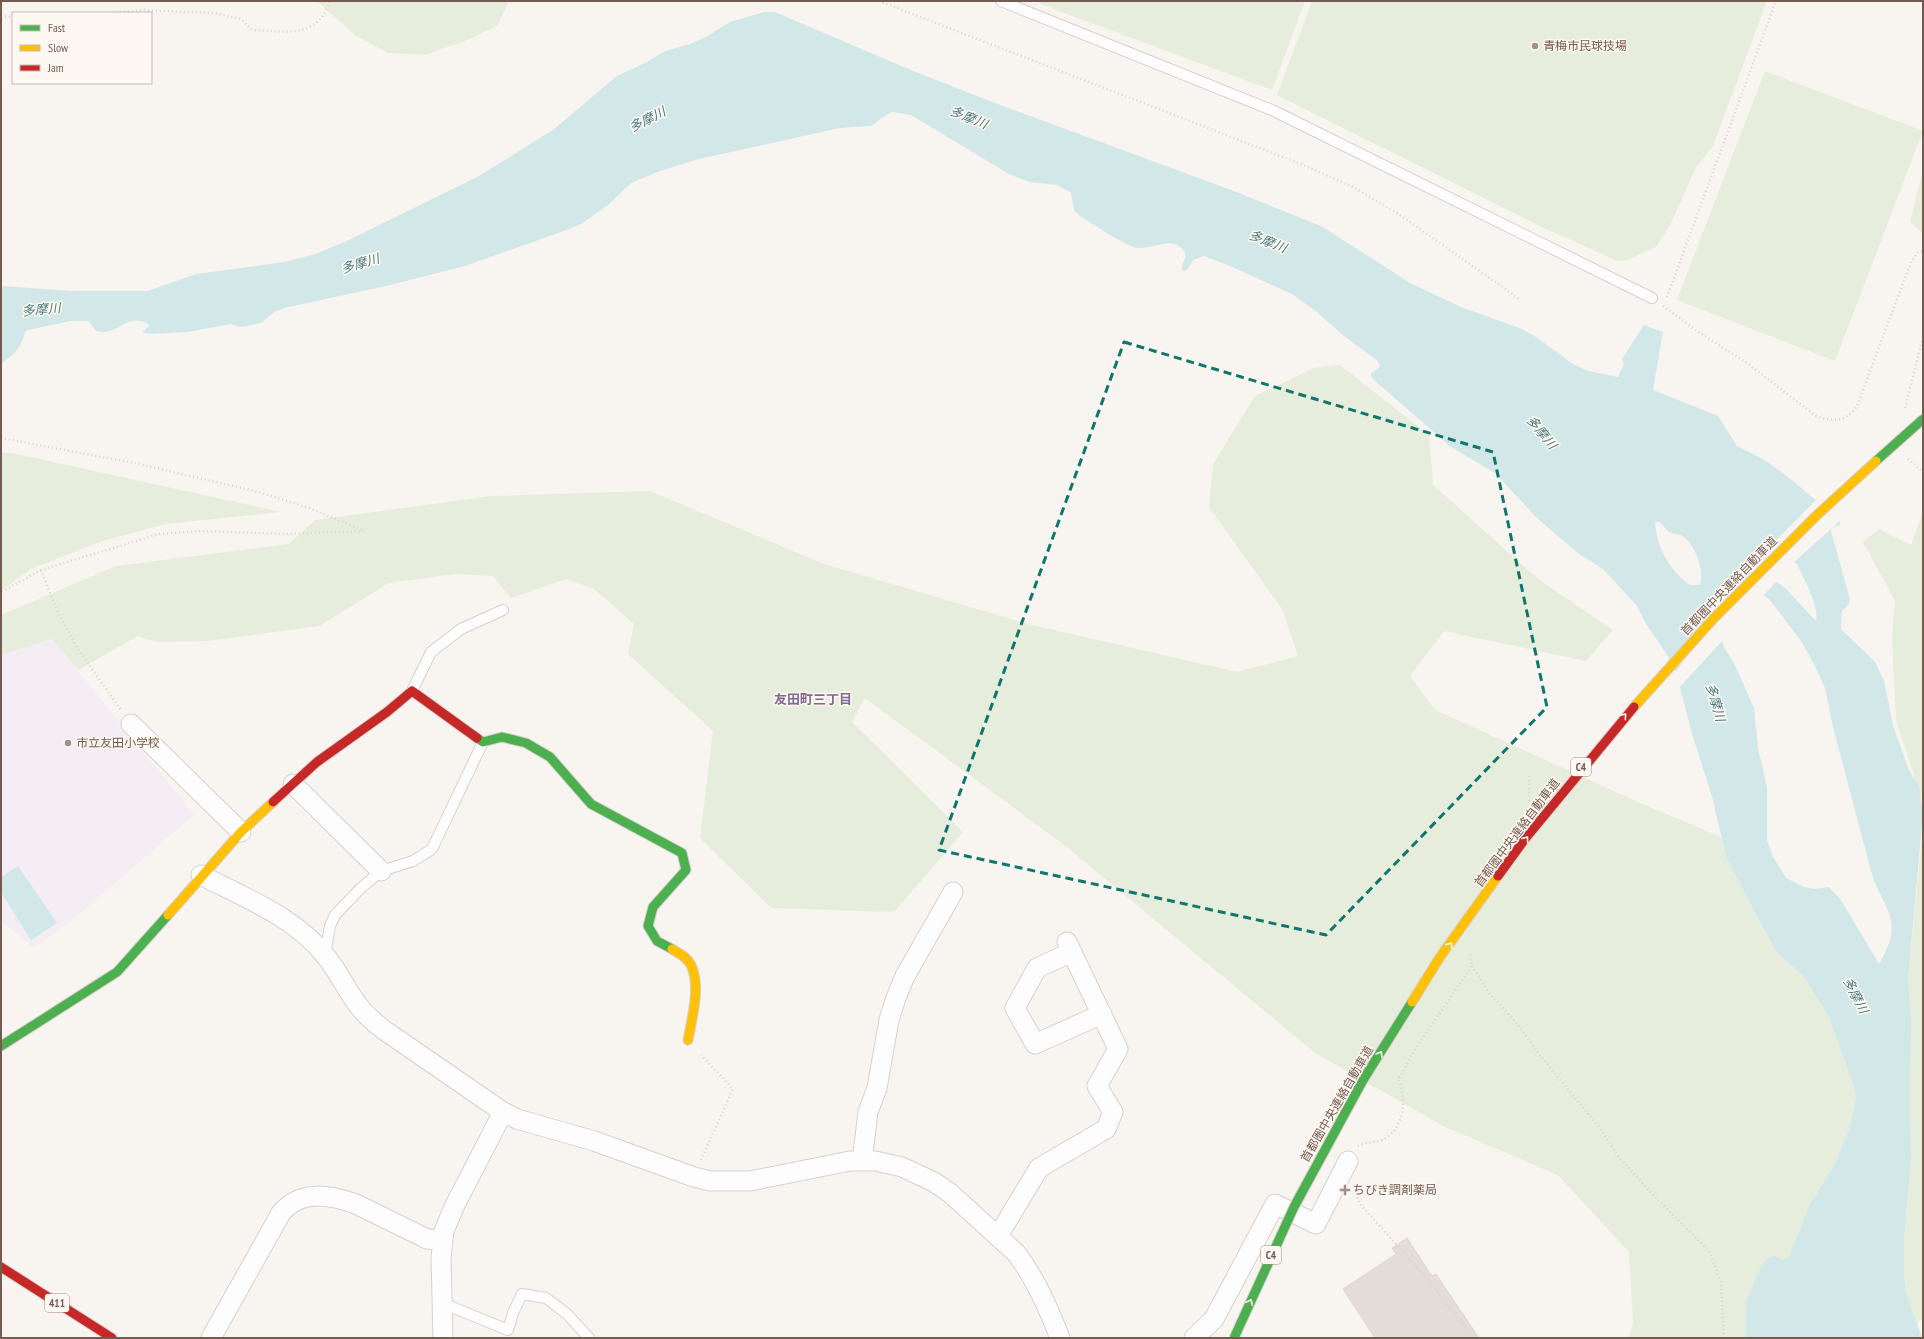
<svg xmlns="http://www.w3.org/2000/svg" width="1924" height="1339" viewBox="0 0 1924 1339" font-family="'PT Sans Narrow','Noto Sans JP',sans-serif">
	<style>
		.education { fill: #f4edf4 }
		.green { fill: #e7eddc }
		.water { fill: #d2e7e7; fill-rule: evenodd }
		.pier { fill: #f8f4f0 }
		.building { fill: #e4dcd7; stroke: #e0d7d2 }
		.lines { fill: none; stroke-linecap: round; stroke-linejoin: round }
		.lane-casing { stroke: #d7d1ce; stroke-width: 12 }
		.street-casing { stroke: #d7d1ce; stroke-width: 21 }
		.fast-casing { stroke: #d8d0cb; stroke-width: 11 }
		.slow-casing { stroke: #d8d0cb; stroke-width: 11 }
		.jam-casing { stroke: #d8d0cb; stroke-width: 11 }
		.path { stroke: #dad3d0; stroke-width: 2.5; stroke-dasharray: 1 3; stroke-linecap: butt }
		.lane { stroke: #fefdfd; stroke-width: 10 }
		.street { stroke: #fefdfd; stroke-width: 19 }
		.fast { stroke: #4caf50; stroke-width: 9 }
		.slow { stroke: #ffc107; stroke-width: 9 }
		.jam { stroke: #c62828; stroke-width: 9 }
		.fast-bridge-casing { stroke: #d9d0cc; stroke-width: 11; stroke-linecap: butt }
		.slow-bridge-casing { stroke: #d9d0cc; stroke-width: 11; stroke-linecap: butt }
		.jam-bridge-casing { stroke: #d9d0cc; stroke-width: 11; stroke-linecap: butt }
		.fast-bridge { stroke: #4caf50; stroke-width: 9 }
		.slow-bridge { stroke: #ffc107; stroke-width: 9 }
		.jam-bridge { stroke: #c62828; stroke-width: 9 }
		.oneway { stroke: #fef8f2 }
		.marked { fill: none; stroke: #0f766e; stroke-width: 3; stroke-dasharray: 8 5; stroke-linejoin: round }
		.poi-dot { fill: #a39088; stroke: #fef8f2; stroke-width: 1.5 }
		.labels { text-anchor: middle; stroke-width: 3; stroke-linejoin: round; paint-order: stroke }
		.shield { fill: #fef8f2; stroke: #9e8981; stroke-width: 1 }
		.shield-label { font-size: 11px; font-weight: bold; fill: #755a50 }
		.poi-label { font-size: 12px; fill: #755a50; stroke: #fef8f2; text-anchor: start }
		.street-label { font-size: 12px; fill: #755a50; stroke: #fef8f2 }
		.water-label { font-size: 13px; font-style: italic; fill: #487b7f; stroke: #fef8f2 }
		.neighbourhood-label { font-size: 13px; font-weight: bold; fill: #7f698f; stroke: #fef8f2 }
	</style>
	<rect width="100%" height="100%" fill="#f8f4f0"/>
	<path class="education" d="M52,639L194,815L72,920L34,948L1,921V655Z"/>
	<path class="green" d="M317,1H509L497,26L465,41L425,55L388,53L356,36Z
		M1041,1H1305L1272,90L1040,4Z
		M1312,1H1767L1713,146L1696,167L1670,225L1656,247L1628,260L1617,261L1542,227L1277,95Z
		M1765,71L1923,131L1835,361L1677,300Z
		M1923,169V234L1910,222Z
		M1340,365L1429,435L1433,485L1538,579L1613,630L1586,661L1444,631L1410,676L1435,710L1629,798L1721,837L1726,857L1776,952L1804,977L1829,1017L1852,1081L1856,1097L1851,1124L1835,1164L1810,1204L1792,1252L1789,1257L1782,1260L1746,1302V1338H1629L1633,1322L1629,1252L1558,1175L1443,1126L1315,1053L1067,847L865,698L852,722L963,832L894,912L771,908L700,838L713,731L628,654L634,624L594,589L566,579L511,598L493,576L456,574L389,583L319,626L209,641L156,642L138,636L78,670L52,639L1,655V615L116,566L289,544L315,520L491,496L650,491L824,564L1028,624L1237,672L1298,656L1282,609L1209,507L1213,464L1255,396L1314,368Z
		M1,452L17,454L281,512L166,524L102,541L31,569L1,591Z
		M1923,511V803L1896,720L1892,639L1895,601L1863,542L1879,529L1911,545Z
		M1923,826V1318L1917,1323L1906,1291L1904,1276V1241L1911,1160L1908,980Z"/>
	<path class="water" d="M764,12H775L906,68L987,100L1239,193L1323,227L1410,283L1461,307L1522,329L1536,337L1573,364L1588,371L1618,377L1624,364L1622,359L1644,325L1663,332L1653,390L1718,416L1737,446L1763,459L1788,477L1840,520V525L1832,528L1831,531L1850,600L1849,604L1842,611L1841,629L1875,662L1884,681L1893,725L1908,768L1919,786L1923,813L1908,980L1911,1020L1910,1086L1911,1160L1904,1241V1276L1906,1291L1922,1338H1746V1302L1759,1271L1768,1258L1775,1256L1782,1260L1789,1257L1810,1204L1835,1164L1851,1124L1856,1097L1852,1081L1829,1017L1804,977L1776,952L1726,857L1712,796L1693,737L1676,672L1666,653L1646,624L1637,606L1603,569L1579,554L1537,518L1495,473L1451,447L1374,380L1371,377V373L1378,369L1380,366L1377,360L1344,336L1317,312L1292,294L1230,266L1204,256L1193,260L1187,270L1183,271C1179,264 1189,258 1184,251C1172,235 1153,249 1140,248C1127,248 1092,223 1080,216L1074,210L1071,193L1068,191L1057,185L1030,182L1009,174L911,115L893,112L886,115L871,126L840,128L699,159L660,171L631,183L608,205L581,224L569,229L465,266L386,286L284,308L274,312L261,323L247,326L239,327L231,324L187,332L151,334L142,332L149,326L148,324C126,311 115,340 95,330L89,321H71L28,330L25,332C20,350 15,353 1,364V286L73,291H147L196,274L285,262L315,254L349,240L479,176L553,130L617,76L645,63L665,51L690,44L706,37L730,22ZM1658,521C1663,524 1665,529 1669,532C1674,535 1679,533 1684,537C1695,545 1705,571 1700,585H1690C1670,571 1657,548 1655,523ZM1794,562L1797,564C1803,577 1820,607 1816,621L1785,588L1774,580L1775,572ZM1731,584L1741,585L1761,593L1770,600L1801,641L1816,668L1825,688L1833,727L1871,871C1884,913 1906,918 1879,964L1841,900L1829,887L1814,889L1804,887L1786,878L1773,857L1767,840V787L1758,748L1754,708L1733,661L1726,651L1709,611L1713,596L1723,587Z
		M18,866L57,923L31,940L1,892V877Z"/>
	<path class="pier" d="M1818,498L1837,512L1842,519L1792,564L1783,568L1777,573L1776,577L1778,580L1763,596L1749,589L1752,565Z
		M1713,618L1723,640L1679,688L1675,673Z"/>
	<path class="building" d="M1407,1238L1432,1276L1436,1274L1479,1338H1375L1343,1289L1396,1254L1392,1248Z"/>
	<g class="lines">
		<defs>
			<path id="lane" d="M1001,1L1274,111L1652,298
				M412,691L431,652L461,629L503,610
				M325,954L330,926L335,915L361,888L381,871L413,861L432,849L483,742
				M442,1303L508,1330L513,1313L522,1294L546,1298L567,1314L589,1338"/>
			<path id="street" d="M131,724L241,832
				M293,784L381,871
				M201,875C243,897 293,916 324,954C337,969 346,989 358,1005C365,1015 375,1023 384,1030L503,1112L517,1119L594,1141L694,1177L710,1181H750L850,1161H875L902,1167L934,1182L950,1193L1016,1253C1036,1279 1048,1308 1060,1338
				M1072,952L1037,968L1015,1008L1035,1044L1102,1014
				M862,1161L868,1112L877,1088L889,1020L896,998L905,976L953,892
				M998,1236L1039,1168L1106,1129L1113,1112L1097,1086L1118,1049L1067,942
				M211,1338L281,1213C301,1189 330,1195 356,1204L427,1239L442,1240
				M443,1338L441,1257L444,1231L454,1207L503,1112
				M1194,1338L1214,1319L1275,1204L1316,1224L1348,1161"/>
			<path id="fast" d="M477,738L483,742L502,737L526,743L550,757L591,804L682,853L686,870L653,907L648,926L657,941L672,949
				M1,1046L117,972L168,915"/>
			<path id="slow" d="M168,915L241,832L273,802
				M672,949C679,953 687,957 691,965C701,986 692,1018 688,1040"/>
			<path id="jam" d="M273,802L317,762L387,712L412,691L477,738
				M1,1267L112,1338"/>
		</defs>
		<use href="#lane" class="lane-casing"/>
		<use href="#street" class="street-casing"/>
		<use href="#fast" class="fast-casing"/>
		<use href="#slow" class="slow-casing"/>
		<use href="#jam" class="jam-casing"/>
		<path class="path" d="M879,1L1301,164L1353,187L1397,213L1521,300
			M112,13L142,10L214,13L241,19L252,30C285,31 317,40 330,1
			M1,16L13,17
			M1667,297L1776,1
			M1663,306L1697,331L1747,363L1816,416C1832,422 1847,422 1857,406L1911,262L1918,252L1923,251
			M1905,408L1923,337
			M1,438L134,463L255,491L309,508L364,531L284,534L198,531L159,534L41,570L1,592
			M1908,459L1923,472
			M41,570L58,613L78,649L121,710
			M1529,776V801
			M1472,966L1489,993L1515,1021L1539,1054L1599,1127L1618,1156L1654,1196L1709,1251L1721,1282L1724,1338
			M1358,1146C1365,1142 1374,1143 1382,1140C1405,1129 1407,1099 1398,1079L1420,1042L1472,966L1470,952
			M701,1160L733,1089L701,1055
			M1354,1190L1360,1204L1423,1274L1474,1338"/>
		<use href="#lane" class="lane"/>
		<use href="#street" class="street"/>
		<use href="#fast" class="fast"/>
		<use href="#slow" class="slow"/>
		<use href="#jam" class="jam"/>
		<defs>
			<path id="fast-bridge" d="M1876,461L1923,419
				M1234,1338L1294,1207L1363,1080L1412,1002"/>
			<path id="slow-bridge" d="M1634,707L1714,618L1816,516L1876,461
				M1412,1002L1440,957L1498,876"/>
			<path id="jam-bridge" d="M1498,876L1525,839L1634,707"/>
		</defs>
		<use href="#fast-bridge" class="fast-bridge-casing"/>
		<use href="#slow-bridge" class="slow-bridge-casing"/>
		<use href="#jam-bridge" class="jam-bridge-casing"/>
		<use href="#fast-bridge" class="fast-bridge"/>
		<use href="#slow-bridge" class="slow-bridge"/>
		<use href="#jam-bridge" class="jam-bridge"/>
	</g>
	<defs><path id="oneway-chevron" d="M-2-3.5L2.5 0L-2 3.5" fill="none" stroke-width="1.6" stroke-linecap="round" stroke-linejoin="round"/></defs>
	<g class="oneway">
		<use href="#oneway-chevron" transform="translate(1624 716) rotate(-49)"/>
		<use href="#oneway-chevron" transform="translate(1526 839) rotate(-53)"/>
		<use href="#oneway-chevron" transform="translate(1450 945) rotate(-55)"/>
		<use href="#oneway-chevron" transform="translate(1380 1054) rotate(-59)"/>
		<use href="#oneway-chevron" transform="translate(1250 1302) rotate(-66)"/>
	</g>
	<path class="marked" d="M1124,342L1493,452L1547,707L1326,935L939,850Z"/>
	<g class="poi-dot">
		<circle cx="1535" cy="46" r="4"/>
		<circle cx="68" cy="743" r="4"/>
		<path d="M1343 1184h4v4h4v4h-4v4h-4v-4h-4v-4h4z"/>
	</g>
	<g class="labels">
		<g class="shield">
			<rect x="1571" y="758" width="20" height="18" rx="3"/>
			<rect x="1261" y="1246" width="20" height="18" rx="3"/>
			<rect x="45" y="1294" width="24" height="18" rx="3"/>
		</g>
		<g class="shield-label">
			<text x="1581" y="771">C4</text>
			<text x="1271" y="1259">C4</text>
			<text x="57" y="1307">411</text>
		</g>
		<g class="poi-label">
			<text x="1543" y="50">青梅市民球技場</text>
			<text x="76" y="747">市立友田小学校</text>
			<text x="1353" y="1194">ちびき調剤薬局</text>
		</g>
		<g class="street-label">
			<text transform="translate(1729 586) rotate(-46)" y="4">首都圏中央連絡自動車道</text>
			<text transform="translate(1517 833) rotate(-53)" y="4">首都圏中央連絡自動車道</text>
			<text transform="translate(1337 1104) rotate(-60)" y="4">首都圏中央連絡自動車道</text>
		</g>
		<g class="water-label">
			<text transform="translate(969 117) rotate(22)" y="5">多摩川</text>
			<text transform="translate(647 119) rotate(-27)" y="5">多摩川</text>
			<text transform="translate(1268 241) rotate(22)" y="5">多摩川</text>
			<text transform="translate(360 263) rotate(-17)" y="5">多摩川</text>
			<text transform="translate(41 309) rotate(-5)" y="5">多摩川</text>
			<text transform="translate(1542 432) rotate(50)" y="5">多摩川</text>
			<text transform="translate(1716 702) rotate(74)" y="5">多摩川</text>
			<text transform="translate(1856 995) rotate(63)" y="5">多摩川</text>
		</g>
		<g class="neighbourhood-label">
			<text x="813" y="704">友田町三丁目</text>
		</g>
	</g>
	<rect width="1924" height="1339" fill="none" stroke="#755a50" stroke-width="4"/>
	<rect x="12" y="12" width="140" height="72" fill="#fef8f2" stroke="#c7b9b1"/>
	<rect x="20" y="25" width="20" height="6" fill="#4caf50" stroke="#c7b9b1"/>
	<text x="48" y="32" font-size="12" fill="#755a50">Fast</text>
	<rect x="20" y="45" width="20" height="6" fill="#ffc107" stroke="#c7b9b1"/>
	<text x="48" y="52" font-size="12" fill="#755a50">Slow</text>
	<rect x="20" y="65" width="20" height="6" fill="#c62828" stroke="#c7b9b1"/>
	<text x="48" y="72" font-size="12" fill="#755a50">Jam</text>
</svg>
